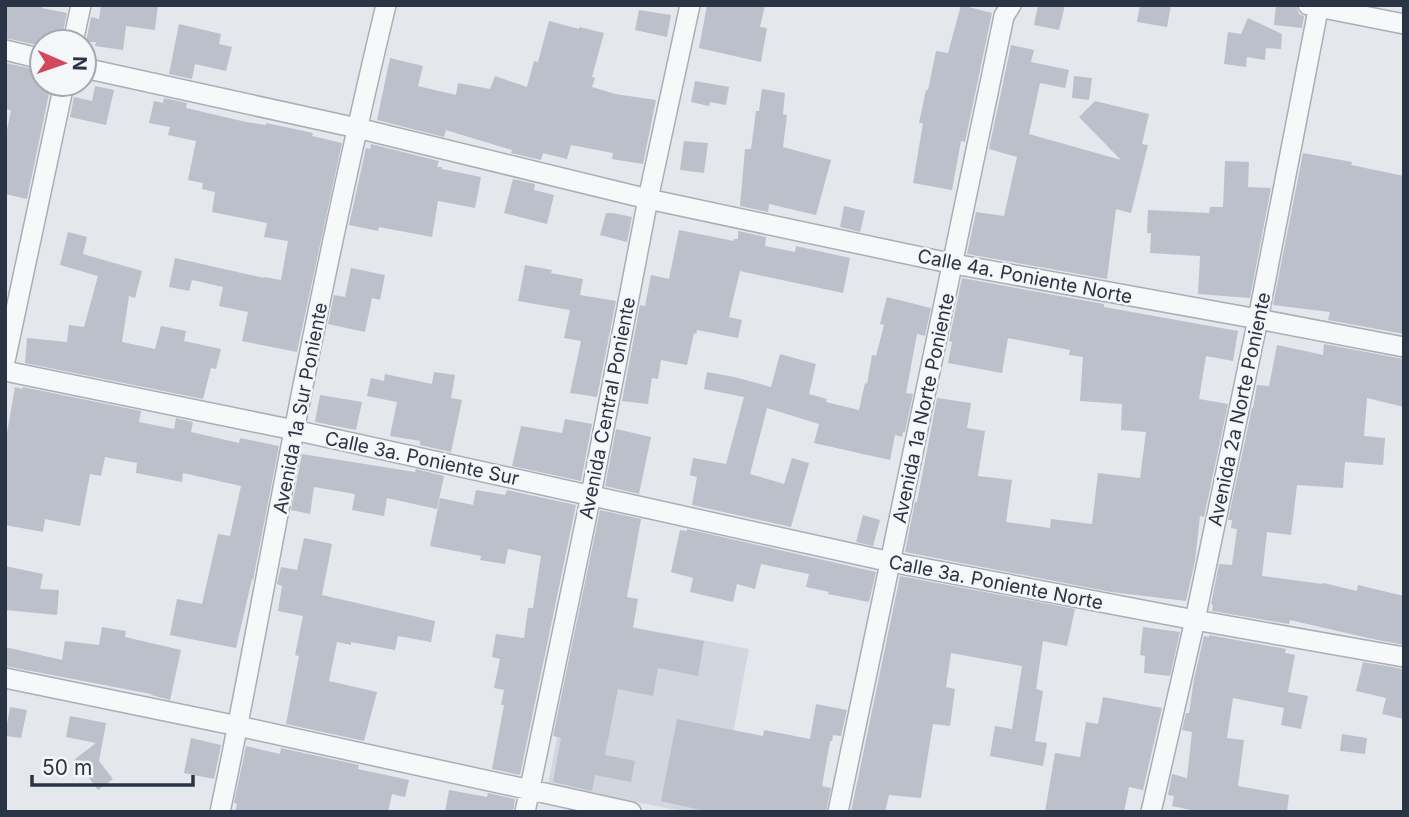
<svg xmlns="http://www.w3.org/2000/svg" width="1409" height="817" viewBox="0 0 1409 817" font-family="Inter,sans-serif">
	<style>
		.built { fill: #d2d6de }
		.building { fill: #bbc0ca }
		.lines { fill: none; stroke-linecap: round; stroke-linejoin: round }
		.minor-casing { stroke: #a9aeb7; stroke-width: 22 }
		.minor { stroke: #f7f8fa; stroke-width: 19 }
		.labels { text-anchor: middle; stroke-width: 5; stroke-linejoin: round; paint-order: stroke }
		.street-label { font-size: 19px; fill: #2b3445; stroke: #f4f6f9 }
	</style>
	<rect width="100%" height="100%" fill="#e4e7ec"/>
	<path class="built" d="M580,617L749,649L718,812H687L548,785Z"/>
	<path class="building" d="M5,5H42V8L67,13L61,42H42V46L5,38Z
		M101,5H158L155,30L126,26L123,50L95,46L96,42H86L91,17L99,19Z
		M707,5H765L760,27L767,28L761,62L699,48Z
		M961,5L992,13L965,142L961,141L952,190L913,183L923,123H919L926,90H928L936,51L948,53Z
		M1038,5H1065L1059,30L1034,25Z
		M1140,5H1171L1167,27L1137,22Z
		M1276,5L1296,6L1299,14L1304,16L1302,28L1274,25Z
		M639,10L671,15L667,37L635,30Z
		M1248,18L1282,34L1281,49L1266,48L1265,60L1247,57L1246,67L1224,64L1228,32L1241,34Z
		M549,21L579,29V27L604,33L592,77L595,78L592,87L615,94L656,100L643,164L612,159L613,153L571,145L567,159L543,153L541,160L511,153L512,150L446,130L444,137L377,120L390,58L423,66L418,86L456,95L458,83L490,89L495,76L527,87L534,61L538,62Z
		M179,24L221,34L219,44L232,47L226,71L195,64L192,79L169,74Z
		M1011,45L1034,50L1031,62L1069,70L1065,88L1040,83L1029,134L1121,160L1079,117L1095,101L1149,114L1142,144L1148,145L1131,213L1116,209L1107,279L967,254L976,212L1004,216L1017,157L989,149Z
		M6,63L42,71V84H51L27,199L5,194V140L11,110L5,109Z
		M1074,76L1092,78L1089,100L1072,98Z
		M695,81L729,87L726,105L710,102L709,106L691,102Z
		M95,86L114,90L106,125L70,117L74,97L92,101Z
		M762,89L785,93L783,114L787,115L783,147L831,160L816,215L769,204L768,212L740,206L745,149H751L756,111H759Z
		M164,98L187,103L186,108L246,122L266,125V123L290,128L313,133L312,136L342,143L297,352L242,341L248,312L219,306L223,287L192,280L189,291L169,287L175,258L264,278V277L281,280L288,241L264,237L267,223L212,212L215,192L202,189L203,183L188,180L196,141L168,135L170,127L149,123L154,101L163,103Z
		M684,141L708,143L704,173L680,170Z
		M371,144L439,161L437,167H442V169L481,177L475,208L438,201L432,237L379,227L378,231L349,225L366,148L370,149Z
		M1303,153L1352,162L1351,165L1404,176V334L1328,320L1330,312L1273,305Z
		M1225,161L1249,162L1248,187L1271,188L1250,298L1198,294L1200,256L1150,253L1151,233H1147L1148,210L1209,213L1210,207H1223Z
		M513,179L535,184L534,190L554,195L547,224L504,213Z
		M844,206L865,211L860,232L840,227Z
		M606,213H613L632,217L627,242L600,235Z
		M679,230L734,241V239H738V231L766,237L765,246L795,252L796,246L850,258L843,293L740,271L729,317L742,320L738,338L697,330L696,334L694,333L687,365L661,360L658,379L652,378L648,404L622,401L640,305L645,306L651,275L669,279Z
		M68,232L87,237L83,254L142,271L135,298L129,296L122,342L155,349L161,326L186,331L184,341L221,349L216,369L211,368L203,399L25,363L27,338L67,342L69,325L84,327L98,276L60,265Z
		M525,265L552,270L551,273L583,279L580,295L616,301L597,397L570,393L581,341L564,338L570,310L518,301Z
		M351,268L385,275L380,300L372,298L365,332L328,324L334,295L345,297Z
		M962,278L1104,304V307L1238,331L1233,361L1206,356L1199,399L1228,404L1204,517L1200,516L1195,561L1186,601L1111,592L905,552L915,502H917L937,398L971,403L967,428L985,431L978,476L1012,480L1006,522L1050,528L1051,519L1092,524L1098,473L1140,478L1146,432L1121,430L1122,404L1080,401L1083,357L1069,355L1070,350L1008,338L1002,373L948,363L952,342L949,341Z
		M887,297L931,308L925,336L917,334L906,393L913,394L905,432H903L902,437L895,435L890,460L814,443L819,424L767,408L750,474L784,484L792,458L809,463L791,527L692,505L697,477L690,475L693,458L726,464L744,397L704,389L707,372L734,377L771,387L780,354L816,364L809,394L827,399L826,402L859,410L865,383L867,384L872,355L876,356L884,325L880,324Z
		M1324,344L1404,359V407L1367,398L1364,436L1385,438L1383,465L1345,462L1343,488L1297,485L1291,535L1267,532L1262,576L1322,584L1323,583L1357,591L1358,585L1404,596V645L1368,638L1290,620L1289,624L1212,611L1213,605L1211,604L1219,564L1232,565L1237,529L1231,528L1232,520H1228L1252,408H1253L1257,385L1269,386L1277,345L1323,355Z
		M434,372L455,375L451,398L462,400L451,452L420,445V441L390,436L397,402L367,396L371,378L384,381L385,374L432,384Z
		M15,387L22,389L23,387L141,411L139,422L174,429L176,418L193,422L191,432L239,443L240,438L279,446L253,580L252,579L236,648L170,635L177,599L202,604L218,534L230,536L241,486L183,473L182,482L136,473L137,463L105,457L101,476L90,474L80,526L45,519L43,532L5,525V444Z
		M320,395L362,402L356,430L315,422Z
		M565,419L592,424L581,481L512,466L521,426L562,433Z
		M616,429L651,437L639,494L605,486Z
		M302,454L415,472L416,469L444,476L437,509L387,498L384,516L352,510L355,494L314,487L310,514L291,510Z
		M476,490L505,495L507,490L576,505L520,775L492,769L504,705H501L504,690L494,688L500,659L492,657L496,634L524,638L528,608H533L541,556L508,549L505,564L480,560L481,556L430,546L440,498L473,505Z
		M600,510L641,519L627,597L638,599L633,628L704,641L698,676L658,668L653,696L618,689L605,755L635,761L631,782L595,775L592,791L553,782L561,738L553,736Z
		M863,515L880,520L873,546L856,542Z
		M687,529L876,572L869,602L828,594L829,592L806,587L809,574L761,564L755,589L737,584L733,602L690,592L693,578L671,572L680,530L687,531Z
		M304,538L332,544L322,595L435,621L431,642L398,636L395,650L351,642V645L337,642L329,681L377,692L364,741L286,724L299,656L295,655L303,616L278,611L282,586L277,584L281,567L297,570Z
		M5,566L43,574L40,589L59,590L57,615L5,610Z
		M900,576L1075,609L1067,646L1043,641L1036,689L1043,691L1035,741L1047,743L1043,766L990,756L995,726L1012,729L1022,666L951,653L946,687L955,689L950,726L933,724L921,798L889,795L885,812H851Z
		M102,627L126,631L125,637L181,650L170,700L151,695V694L5,666V647L62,660L65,641L99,645Z
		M1143,627L1180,632L1170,676L1144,673L1145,656L1140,655Z
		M1209,635L1286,649L1285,653L1295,655L1288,692L1308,696L1301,729L1281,725L1284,708L1233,698L1227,738L1244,740L1238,786L1289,795L1287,812H1200L1172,806L1174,796L1168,795L1172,774L1187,778L1192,732L1182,730L1186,713H1189L1194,679L1204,636L1209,637Z
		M1363,662L1404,669V719L1382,714L1386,698L1356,691Z
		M1103,697L1162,708L1143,790L1129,787L1124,812H1045L1055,753L1080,757L1086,722L1098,724Z
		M816,704L847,710L841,736L833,735L832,741H830L822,786L831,788L826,812H709L661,801L677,719L763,736L764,730L810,739Z
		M10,707L27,710L21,738L5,736Z
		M70,716L106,723L99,761L113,779L98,790L75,759L96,743L66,737Z
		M1342,734L1367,738L1365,754L1340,751Z
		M191,738L221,745L214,779L184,773Z
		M246,746L280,754L281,748L359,765L358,769L409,780L405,797L392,794L388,812H235L237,804L234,803Z
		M449,790L487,797L488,793L515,799L513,812H445Z"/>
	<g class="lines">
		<defs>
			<path id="minor" d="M1308,5L1404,24
				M73,42L81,5
				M5,50L42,59
				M84,68L357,128L648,199L954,264L1258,319L1404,347
				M5,361L64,84
				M5,371L294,430L891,562L1195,620L1404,657
				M5,678L238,726L631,812
				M220,812C247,685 269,558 294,431C322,289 352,146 386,5
				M525,812L591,495L648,199L690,5
				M838,812L1004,16L1011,5
				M1151,812L1195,620L1258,319L1319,5"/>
		</defs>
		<use href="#minor" class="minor-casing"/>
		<use href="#minor" class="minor"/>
	</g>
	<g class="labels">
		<g class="street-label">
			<text transform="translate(1025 276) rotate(11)" y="7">Calle 4a. Poniente Norte</text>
			<text transform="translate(300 408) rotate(-79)" y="7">Avenida 1a Sur Poniente</text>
			<text transform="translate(607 408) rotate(-79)" y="7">Avenida Central Poniente</text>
			<text transform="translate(923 408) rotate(-78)" y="7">Avenida 1a Norte Poniente</text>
			<text transform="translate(1239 409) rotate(-78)" y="7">Avenida 2a Norte Poniente</text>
			<text transform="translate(422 458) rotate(12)" y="7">Calle 3a. Poniente Sur</text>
			<text transform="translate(996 582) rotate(11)" y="7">Calle 3a. Poniente Norte</text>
		</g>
	</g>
	<rect width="1409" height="817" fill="none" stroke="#2b3445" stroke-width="14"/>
	<g transform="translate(63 63) rotate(92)"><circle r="33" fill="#f4f6f9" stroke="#a4a8b1" stroke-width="2"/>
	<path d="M0-5L12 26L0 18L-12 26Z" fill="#d1495b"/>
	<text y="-10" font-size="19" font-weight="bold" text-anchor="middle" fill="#2b3445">N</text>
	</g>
	<path d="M32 775v10h161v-10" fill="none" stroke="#2b3445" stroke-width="3.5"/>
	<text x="42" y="775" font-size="21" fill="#2b3445" stroke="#f4f6f9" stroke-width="5" paint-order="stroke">50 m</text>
</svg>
